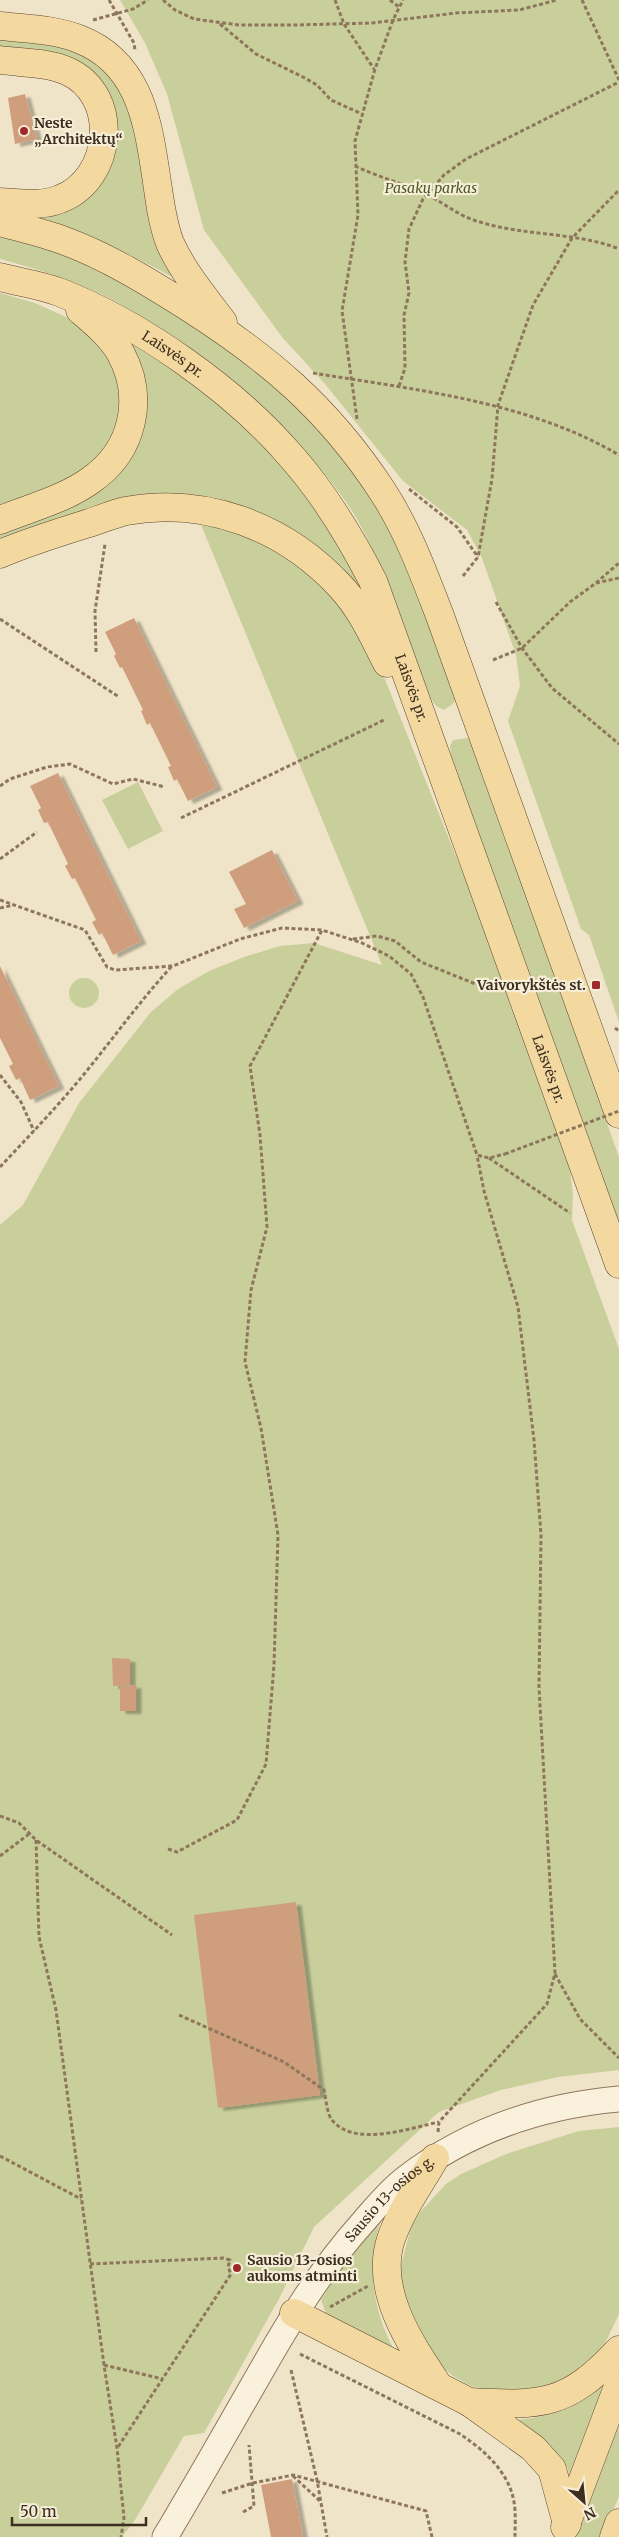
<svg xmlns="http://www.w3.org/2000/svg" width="619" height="2537" viewBox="0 0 619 2537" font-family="Merriweather,serif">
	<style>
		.green { fill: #c9cf9b }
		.building { fill: #cf9f7d; filter: url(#shadow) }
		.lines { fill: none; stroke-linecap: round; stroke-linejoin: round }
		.minor-casing { stroke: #8d765c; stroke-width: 27 }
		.major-casing { stroke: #5b4430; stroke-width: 29 }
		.path { stroke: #8d765c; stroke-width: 3; stroke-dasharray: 4 2.5; stroke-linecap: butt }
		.minor { stroke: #faf1dc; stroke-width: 25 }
		.major { stroke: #f3d9a0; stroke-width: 28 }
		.path-bridge { stroke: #8d765c; stroke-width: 3; stroke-dasharray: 4 2.5; stroke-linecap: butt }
		.poi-dot { fill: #9e2a2b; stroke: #f7eed8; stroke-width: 2 }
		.labels { text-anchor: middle; stroke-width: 4.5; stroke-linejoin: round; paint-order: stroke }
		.poi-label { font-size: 14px; font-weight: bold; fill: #3d2e20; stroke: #f7eed8; text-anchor: start }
		.park-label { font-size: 14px; font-style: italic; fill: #4d5a26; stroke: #f7eed8 }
		.street-label { font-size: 14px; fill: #3d2e20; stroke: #f7eed8 }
	</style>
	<defs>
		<filter id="shadow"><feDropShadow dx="5.5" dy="3" stdDeviation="1" flood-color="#0004"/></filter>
	</defs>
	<rect width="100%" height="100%" fill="#f0e4c8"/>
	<path class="green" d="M120,0H619V1022L589,935L581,929L508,721L520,686L516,655L482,558L467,530L403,481L325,384L282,337L204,230L167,94L145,43Z
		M0,36L52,42L98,61L125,93L174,278C130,254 87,232 40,218L100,184L108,170L113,157L107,101L0,47Z
		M0,230L105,268L189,316L303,409L363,481L415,576L456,697L454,703L444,710L436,706L431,699C408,640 389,577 358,521C324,462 270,417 218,374C186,348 153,322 117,302C82,283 38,269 0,259Z
		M0,293L35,303L75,321L110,357L121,391L116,433L90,470L0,510Z
		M130,343C152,357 175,371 197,386C270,437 328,513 364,593L223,502L0,544V532L85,500L109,485L130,457Z
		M199,520L244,530L322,578L372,647L480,916L568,1157L573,1193L572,1220L619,1349V2070L558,2077L501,2090L439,2112L314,2227L280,2297L204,2433L184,2436L135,2520L122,2537H0V1225L23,1205L79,1103L151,1012L178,989L209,971L244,957L280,946L314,943L382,965Z
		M468,738L474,746L619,1157V1228L451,756L450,746L453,740Z
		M138,782L163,831L128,849L102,800Z
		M69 993a15 15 0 1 1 30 0a15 15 0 1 1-30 0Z
		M619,2127V2314L600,2354L545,2393L488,2392L469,2385L453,2376L440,2365L409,2319L399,2273L411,2227L421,2211L446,2184L461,2174L506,2154L579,2131Z
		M381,2220C366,2265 372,2310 395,2351L326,2314L321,2300L345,2261Z
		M601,2387L605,2388L569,2480L568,2469L562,2459L504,2421C545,2418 569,2413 601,2387Z
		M619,2407V2496L603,2537H572Z"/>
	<path class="building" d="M25,94L37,139L15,144L8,98Z
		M134,618L217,787L188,801L177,779L174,781L168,767L171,766L150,723L147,725L141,711L143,710L122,667L120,668L114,656L116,654L105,632Z
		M58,773L141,941L113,955L102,933L99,935L92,922L96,920L75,878L72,879L65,866L68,864L48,822L44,823L38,810L41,808L30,786Z
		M272,850L298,901L244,928L234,909L246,904L229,872Z
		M0,966L59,1086L30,1100L20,1078L16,1080L9,1066L13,1064L0,1038Z
		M112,1658L130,1659V1685L113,1686Z
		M136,1685V1711H120V1686Z
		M296,1902L320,2095L218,2108L194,1915Z
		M292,2479L303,2537H271L261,2485Z"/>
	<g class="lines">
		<defs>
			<g id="minor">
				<path id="s1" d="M165,2537C196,2485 226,2432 256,2380C288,2323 320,2270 364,2221C377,2206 390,2190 406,2178C469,2130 541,2106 619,2099"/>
			</g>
			<g id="major">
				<path d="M0,26C26,29 54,29 79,39C136,61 147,115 155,169C159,193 161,220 170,243C183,272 204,297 223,322"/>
				<path d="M0,60C22,63 47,62 67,71C121,95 113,179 60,199C41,207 20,203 0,202"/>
				<path d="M0,222C21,228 44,233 65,241C108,257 147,281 185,305C267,357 327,407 381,489C407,528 423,572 440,616L619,1114"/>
				<path id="s2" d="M0,277C19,282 40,285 59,292C139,323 233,389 290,455C324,493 350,536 373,581L619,1264"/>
				<path d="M0,520C30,508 65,499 91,480C134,450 145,397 120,352C111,336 94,322 80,310"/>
				<path d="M0,554C28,542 57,533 86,524C99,520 113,514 126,511C206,496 285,527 340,586C361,608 373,636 387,663"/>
				<path d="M435,2158C420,2184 401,2210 391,2239C374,2291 411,2345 438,2385"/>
				<path d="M294,2313L469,2402L533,2448L552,2469L567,2524"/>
				<path d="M469,2402C542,2406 567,2406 619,2350"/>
				<path d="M565,2527L619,2384"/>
				<path d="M614,2537L619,2523"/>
			</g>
		</defs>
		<use href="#minor" class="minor-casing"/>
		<use href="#major" class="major-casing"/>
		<path class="path" d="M109,0L134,43L135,50
			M163,0L175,10L194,19L239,25H296L372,23L456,13L519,10L557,0
			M335,0L344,24L374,69
			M390,0L399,7
			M582,0L619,80
			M93,20L133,9L148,0
			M220,24L256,54L303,77L317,85L331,100L362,114
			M355,166C378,177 405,184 426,194C446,204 458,216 480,222C523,236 578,232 619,249
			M313,373C416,390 527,401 619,455
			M399,386L405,368L404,315L409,293L405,262L409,229L423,199L444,175L466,159L619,82
			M357,419L342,311L358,215L355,141L375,69L393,20L403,0
			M409,489L457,527L478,557
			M463,576L478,557L492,479L498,405L533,305L572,238L619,190
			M596,583L619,563
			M496,602L522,648L552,688L619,744
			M0,619L119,697
			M96,652L95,611L105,544
			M493,660L522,648L570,602L596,583L619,578
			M0,786L10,779L47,767L70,764L113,784L133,779L165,787
			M181,818L384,720
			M0,859L37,832
			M0,900L85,930L107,967L115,970L173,966L240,939L282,928L322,930L362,943L389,956L411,974L423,997L477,1155L489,1158L505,1154
			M0,908L14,905
			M353,939L377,936L395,941L421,962L473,983L491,988
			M615,1028L619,1031
			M0,1075L21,1102L34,1131
			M489,1158L570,1213
			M0,1167C29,1136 58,1106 85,1073C115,1036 140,1001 172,966
			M0,1816L19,1823L36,1840L172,1935
			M36,1840L39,1937L56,2010L104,2365L117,2448L124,2518L121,2537
			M168,1849L177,1852L237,1820L266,1764L274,1665L278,1535L261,1428L245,1362L251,1290L267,1227L260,1135L250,1066L322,930
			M0,1856L29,1834
			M555,1974L580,2019L619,2058
			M179,2015L284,2062L324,2090C326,2099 327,2114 332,2120C355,2148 410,2128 439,2122
			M438,2132L439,2122L547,2004L555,1973L539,1687L541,1535L534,1440L518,1307L484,1191L477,1155
			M0,2156L81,2199
			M90,2264L223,2258L230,2260L228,2267L231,2274L118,2447
			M330,2307L368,2286
			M300,2354L460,2434C484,2450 509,2472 514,2502C516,2513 515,2526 515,2537
			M104,2365L163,2379
			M291,2370L317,2480L327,2537
			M293,2476L320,2501
			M222,2493L253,2483L293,2475L426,2511L432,2537
			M243,2512L254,2506L249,2445"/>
		<use href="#minor" class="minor"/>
		<use href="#major" class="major"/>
		<path class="path-bridge" d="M505,1154L619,1111"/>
	</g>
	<g class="poi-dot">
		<circle cx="24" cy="131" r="5"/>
		<rect x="591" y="980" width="10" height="10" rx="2.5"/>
		<circle cx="237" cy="2268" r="5"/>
	</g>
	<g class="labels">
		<g class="poi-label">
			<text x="34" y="128">Neste<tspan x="34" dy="16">„Architektų“</tspan></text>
			<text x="586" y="990" text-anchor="end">Vaivorykštės st.</text>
			<text x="247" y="2265">Sausio 13-osios<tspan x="247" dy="16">aukoms atminti</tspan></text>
		</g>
		<g class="park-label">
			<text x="431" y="193">Pasakų parkas</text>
		</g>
		<g class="street-label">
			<text dy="5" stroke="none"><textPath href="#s2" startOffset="191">Laisvės pr.</textPath></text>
			<text dy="5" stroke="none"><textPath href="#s2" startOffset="611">Laisvės pr.</textPath></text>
			<text dy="5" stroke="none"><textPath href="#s2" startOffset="1016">Laisvės pr.</textPath></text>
			<text dy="5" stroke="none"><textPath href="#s1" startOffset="408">Sausio 13-osios g.</textPath></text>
		</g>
	</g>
	<g transform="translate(584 2502) rotate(153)" stroke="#f7eed8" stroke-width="4" paint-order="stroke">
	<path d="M0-4L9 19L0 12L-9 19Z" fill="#3d2e20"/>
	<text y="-8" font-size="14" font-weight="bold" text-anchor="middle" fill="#3d2e20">N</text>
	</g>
	<path d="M12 2517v8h134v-8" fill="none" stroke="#3d2e20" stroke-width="2.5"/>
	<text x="20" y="2517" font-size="15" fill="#3d2e20" stroke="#f7eed8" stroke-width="4" paint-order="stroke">50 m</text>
</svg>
